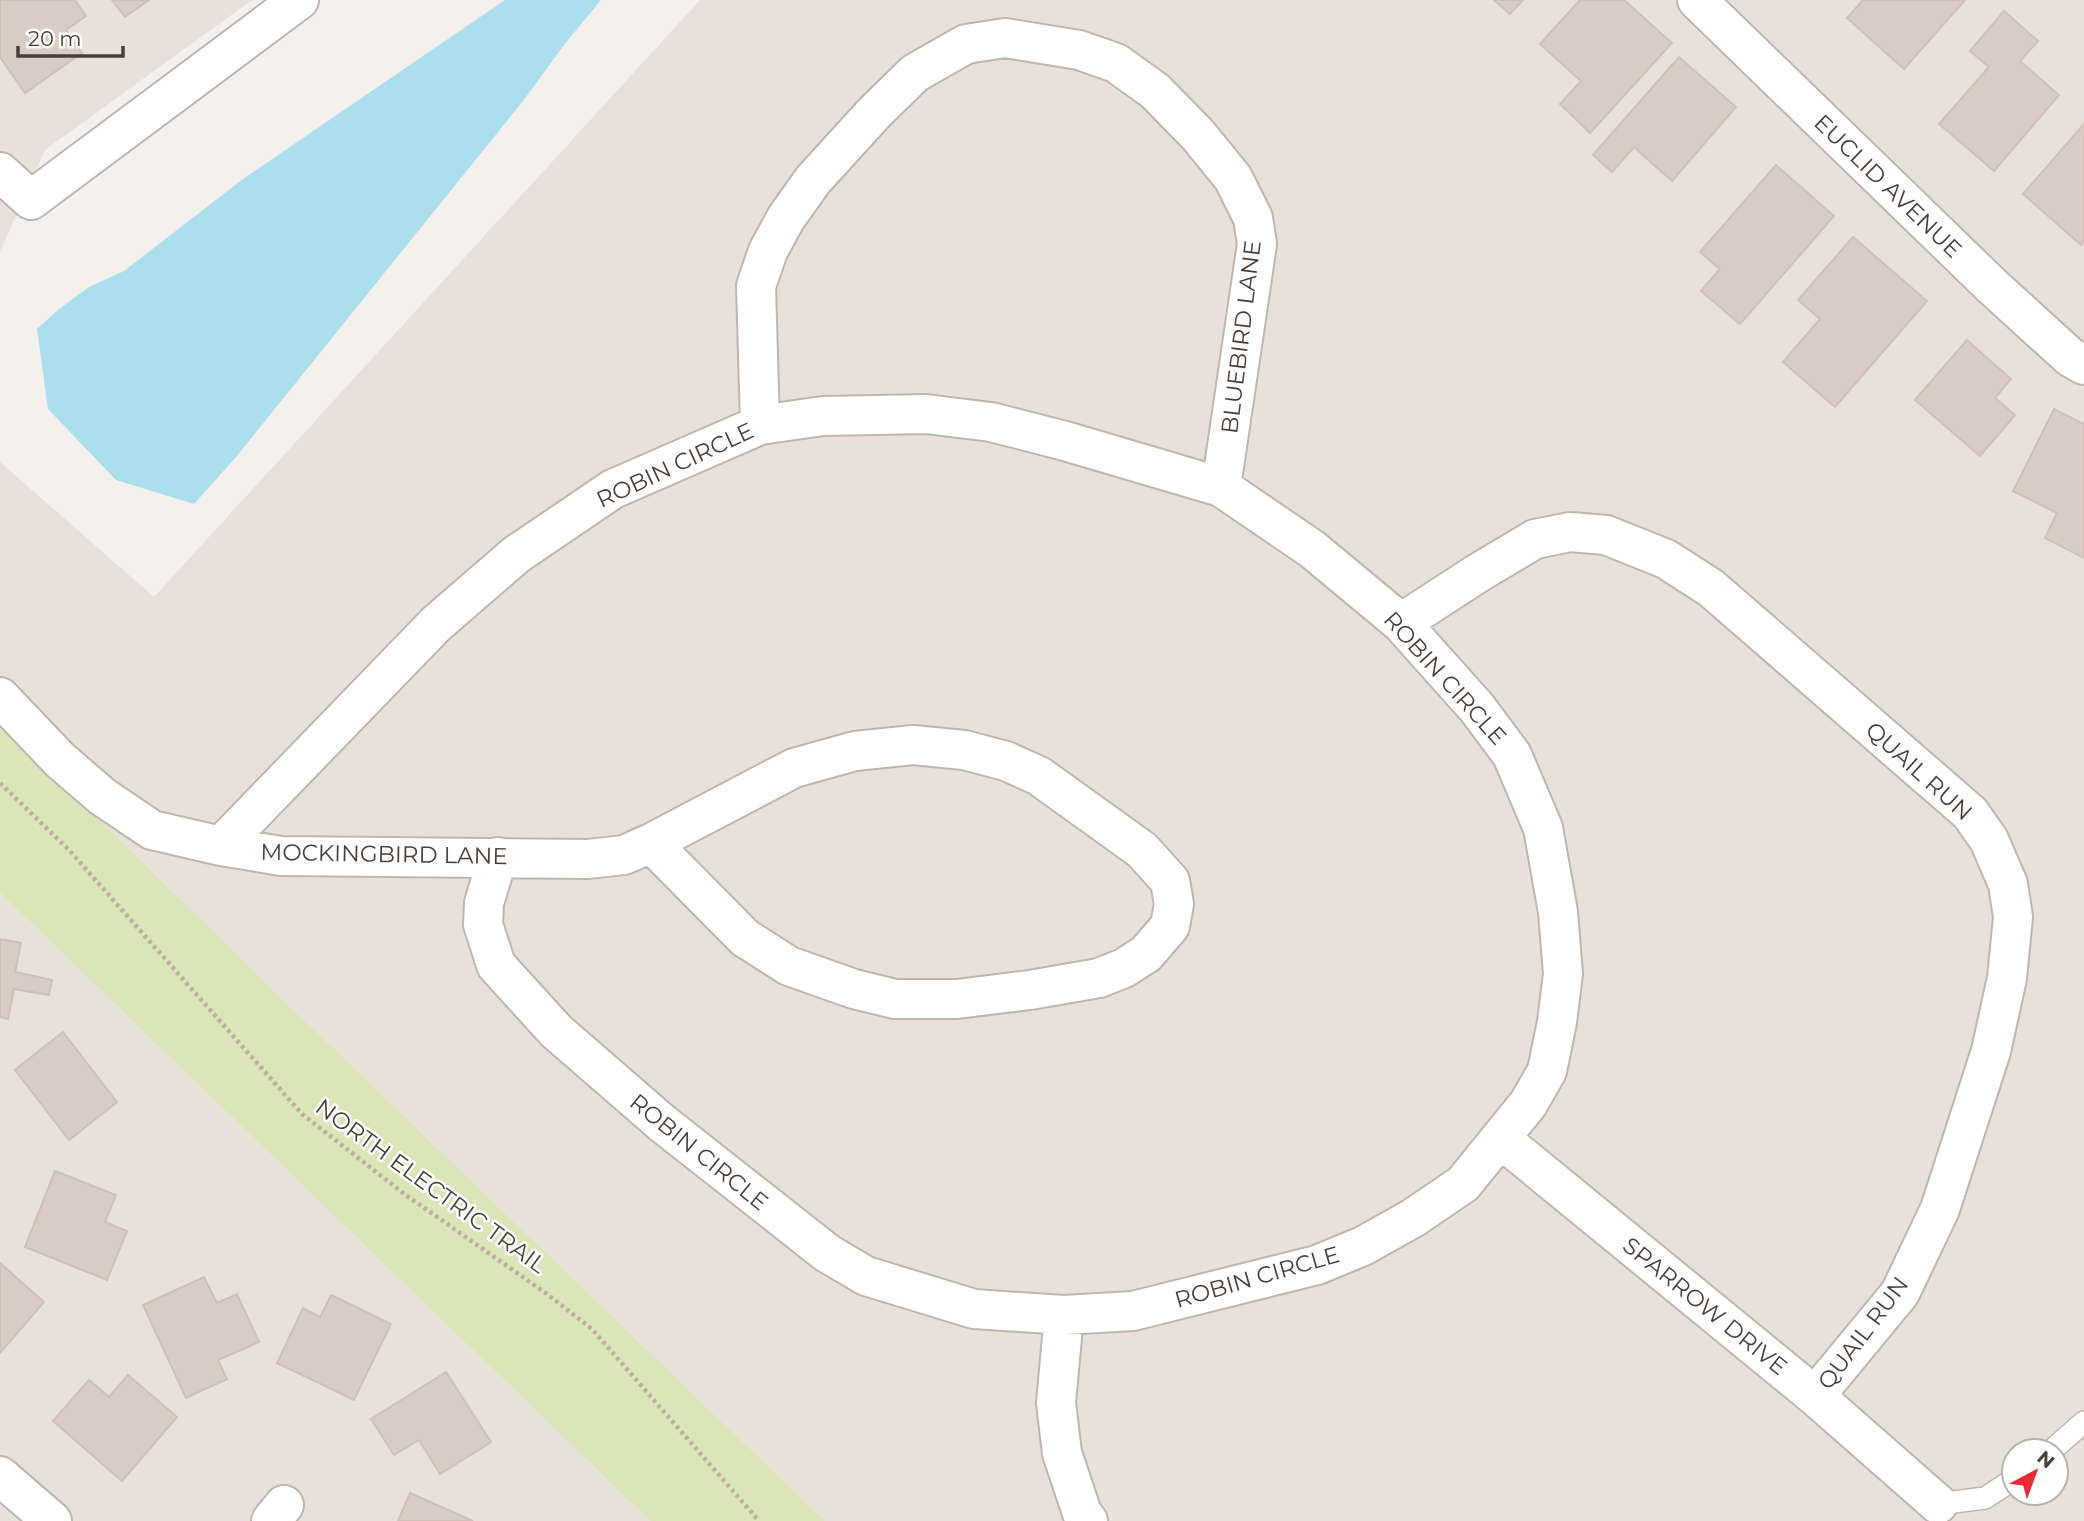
<svg xmlns="http://www.w3.org/2000/svg" width="2084" height="1521" viewBox="0 0 2084 1521" font-family="Montserrat,sans-serif">
	<style>
		.residential { fill: #e8e1d9; fill-rule: evenodd }
		.green { fill: #dae6b7 }
		.water { fill: #acdfed }
		.building { fill: #d8ccc4; stroke: #d0c0b5; stroke-width: 2 }
		.lines { fill: none; stroke-linecap: round; stroke-linejoin: round }
		.lane-casing { stroke: #c0b6ae; stroke-width: 24 }
		.street-casing { stroke: #c0b6ae; stroke-width: 42 }
		.path { stroke: #c0afa0; stroke-width: 4.5; stroke-dasharray: 3.5 3.5; stroke-linecap: butt }
		.lane { stroke: #fff; stroke-width: 21 }
		.street { stroke: #fff; stroke-width: 38 }
		.labels { text-anchor: middle; stroke-width: 5; stroke-linejoin: round; paint-order: stroke }
		.street-label { font-size: 23px; fill: #483f39; stroke: #fff }
	</style>
	<rect width="100%" height="100%" fill="#f4f0eb"/>
	<path class="residential" d="M0,0H252L45,150L0,252Z
		M700,0H2084V1521H825L275,992L0,722V462L154,597ZM2014,1451H2056V1493H2014Z
		M0,893L650,1521H0Z"/>
	<path class="green" d="M0,722L275,992L825,1521H650L0,893Z"/>
	<path class="water" d="M505,0H601L564,45L523,101L236,457L194,504L116,480L48,409L37,329L59,309L89,287L124,271L243,179Z"/>
	<path class="building" d="M0,0H75L86,16L66,30L82,53L25,93L0,57Z
		M112,0H149L125,17Z
		M1494,0H1523L1510,14Z
		M1580,0H1624L1672,43L1590,133L1560,104L1581,81L1540,44Z
		M1863,0H1965L1904,69L1847,18Z
		M2004,11L2038,41L2020,61L2059,95L1994,171L1939,124L1989,67L1970,51Z
		M1679,57L1736,107L1672,181L1634,147L1612,172L1593,155Z
		M2084,124V241L2081,245L2023,194Z
		M1776,165L1834,216L1740,324L1701,291L1720,269L1700,252Z
		M1853,237L1927,301L1835,407L1783,362L1820,319L1798,300Z
		M1967,340L2011,379L1995,398L2015,415L1980,456L1915,400Z
		M2054,409L2084,424V558L2045,538L2057,513L2013,491Z
		M0,939L21,943L15,972L52,980L49,995L14,989L8,1019L0,1017Z
		M63,1032L117,1102L69,1140L15,1070Z
		M55,1171L116,1195L105,1222L127,1231L107,1280L25,1247Z
		M0,1263L44,1302L0,1353Z
		M204,1277L217,1303L237,1294L259,1342L218,1360L227,1379L186,1398L143,1305Z
		M331,1295L391,1324L354,1400L277,1363L303,1308L320,1317Z
		M446,1372L491,1442L440,1474L419,1440L394,1455L371,1419Z
		M128,1375L177,1417L122,1481L53,1421L89,1380L109,1397Z
		M410,1493L473,1521H398Z"/>
	<g class="lines">
		<defs>
			<path id="lane" d="M2051,1451L2084,1422
				M1938,1504L1985,1498L2014,1479"/>
			<path id="street" d="M1697,0L1992,286L2070,357L2084,365
				M0,172L31,200L299,0
				M760,425L756,286L768,251L786,218L813,180L874,113L915,73L966,44L1005,38L1079,50L1116,63L1155,91L1198,135L1233,178L1253,218L1257,244L1221,487
				M1401,623L1478,573L1535,539L1570,532L1606,535L1666,559L1711,588L1970,813L1989,840L2008,884L2013,917L2007,978L1991,1051L1940,1209L1900,1293L1815,1396
				M0,697L60,760L103,797L152,830L221,846L281,856L588,859L624,855L651,843
				M913,745L964,750L1006,761L1039,776L1142,850L1170,881L1174,904L1170,926L1146,954L1124,968L1099,978L1030,990L957,999H895L854,989L789,966L745,938L651,843L794,768L855,751Z
				M221,846L436,624L517,554L613,489L760,425L823,416L926,414L991,422L1065,441L1221,487L1312,549L1401,623L1477,708L1512,755L1543,828L1558,912L1563,974L1557,1022L1547,1071L1528,1104L1463,1184L1413,1218L1363,1246L1317,1265L1133,1311L1064,1315L974,1309L866,1276L827,1253L662,1123L556,1031L496,965L483,924L484,903L498,857
				M1501,1139L1815,1396L1938,1504
				M1064,1315L1056,1403L1062,1453L1082,1513L1088,1521
				M0,1476L52,1521
				M271,1521L284,1505"/>
		</defs>
		<use href="#lane" class="lane-casing"/>
		<use href="#street" class="street-casing"/>
		<path class="path" d="M0,783L69,850L302,1114L403,1193L547,1294L592,1329L759,1521"/>
		<use href="#lane" class="lane"/>
		<use href="#street" class="street"/>
	</g>
	<g class="labels">
		<g class="street-label">
			<text transform="translate(1888 186) rotate(44)" y="8">EUCLID AVENUE</text>
			<text transform="translate(1241 337) rotate(-83)" y="8">BLUEBIRD LANE</text>
			<text transform="translate(675 465) rotate(-25)" y="8">ROBIN CIRCLE</text>
			<text transform="translate(1445 678) rotate(48)" y="8">ROBIN CIRCLE</text>
			<text transform="translate(1919 771) rotate(42)" y="8">QUAIL RUN</text>
			<text transform="translate(384 854) rotate(1)" y="8">MOCKINGBIRD LANE</text>
			<text transform="translate(699 1152) rotate(39)" y="8">ROBIN CIRCLE</text>
			<text transform="translate(431 1186) rotate(36)" y="8">NORTH ELECTRIC TRAIL</text>
			<text transform="translate(1257 1277) rotate(-16)" y="8">ROBIN CIRCLE</text>
			<text transform="translate(1705 1306) rotate(39)" y="8">SPARROW DRIVE</text>
			<text transform="translate(1863 1333) rotate(-53)" y="8">QUAIL RUN</text>
		</g>
	</g>
	<g transform="translate(2035 1472) rotate(41)"><circle r="33" fill="#ffffff" stroke="#b6b2b0" stroke-width="2"/>
	<path d="M0-5L12 26L0 18L-12 26Z" fill="#ed2a32"/>
	<text y="-10" font-size="19" font-weight="bold" text-anchor="middle" fill="#483f39">N</text>
	</g>
	<path d="M18 46v10h105v-10" fill="none" stroke="#483f39" stroke-width="3.5"/>
	<text x="28" y="46" font-size="21" fill="#483f39" stroke="#ffffff" stroke-width="5" paint-order="stroke">20 m</text>
</svg>
